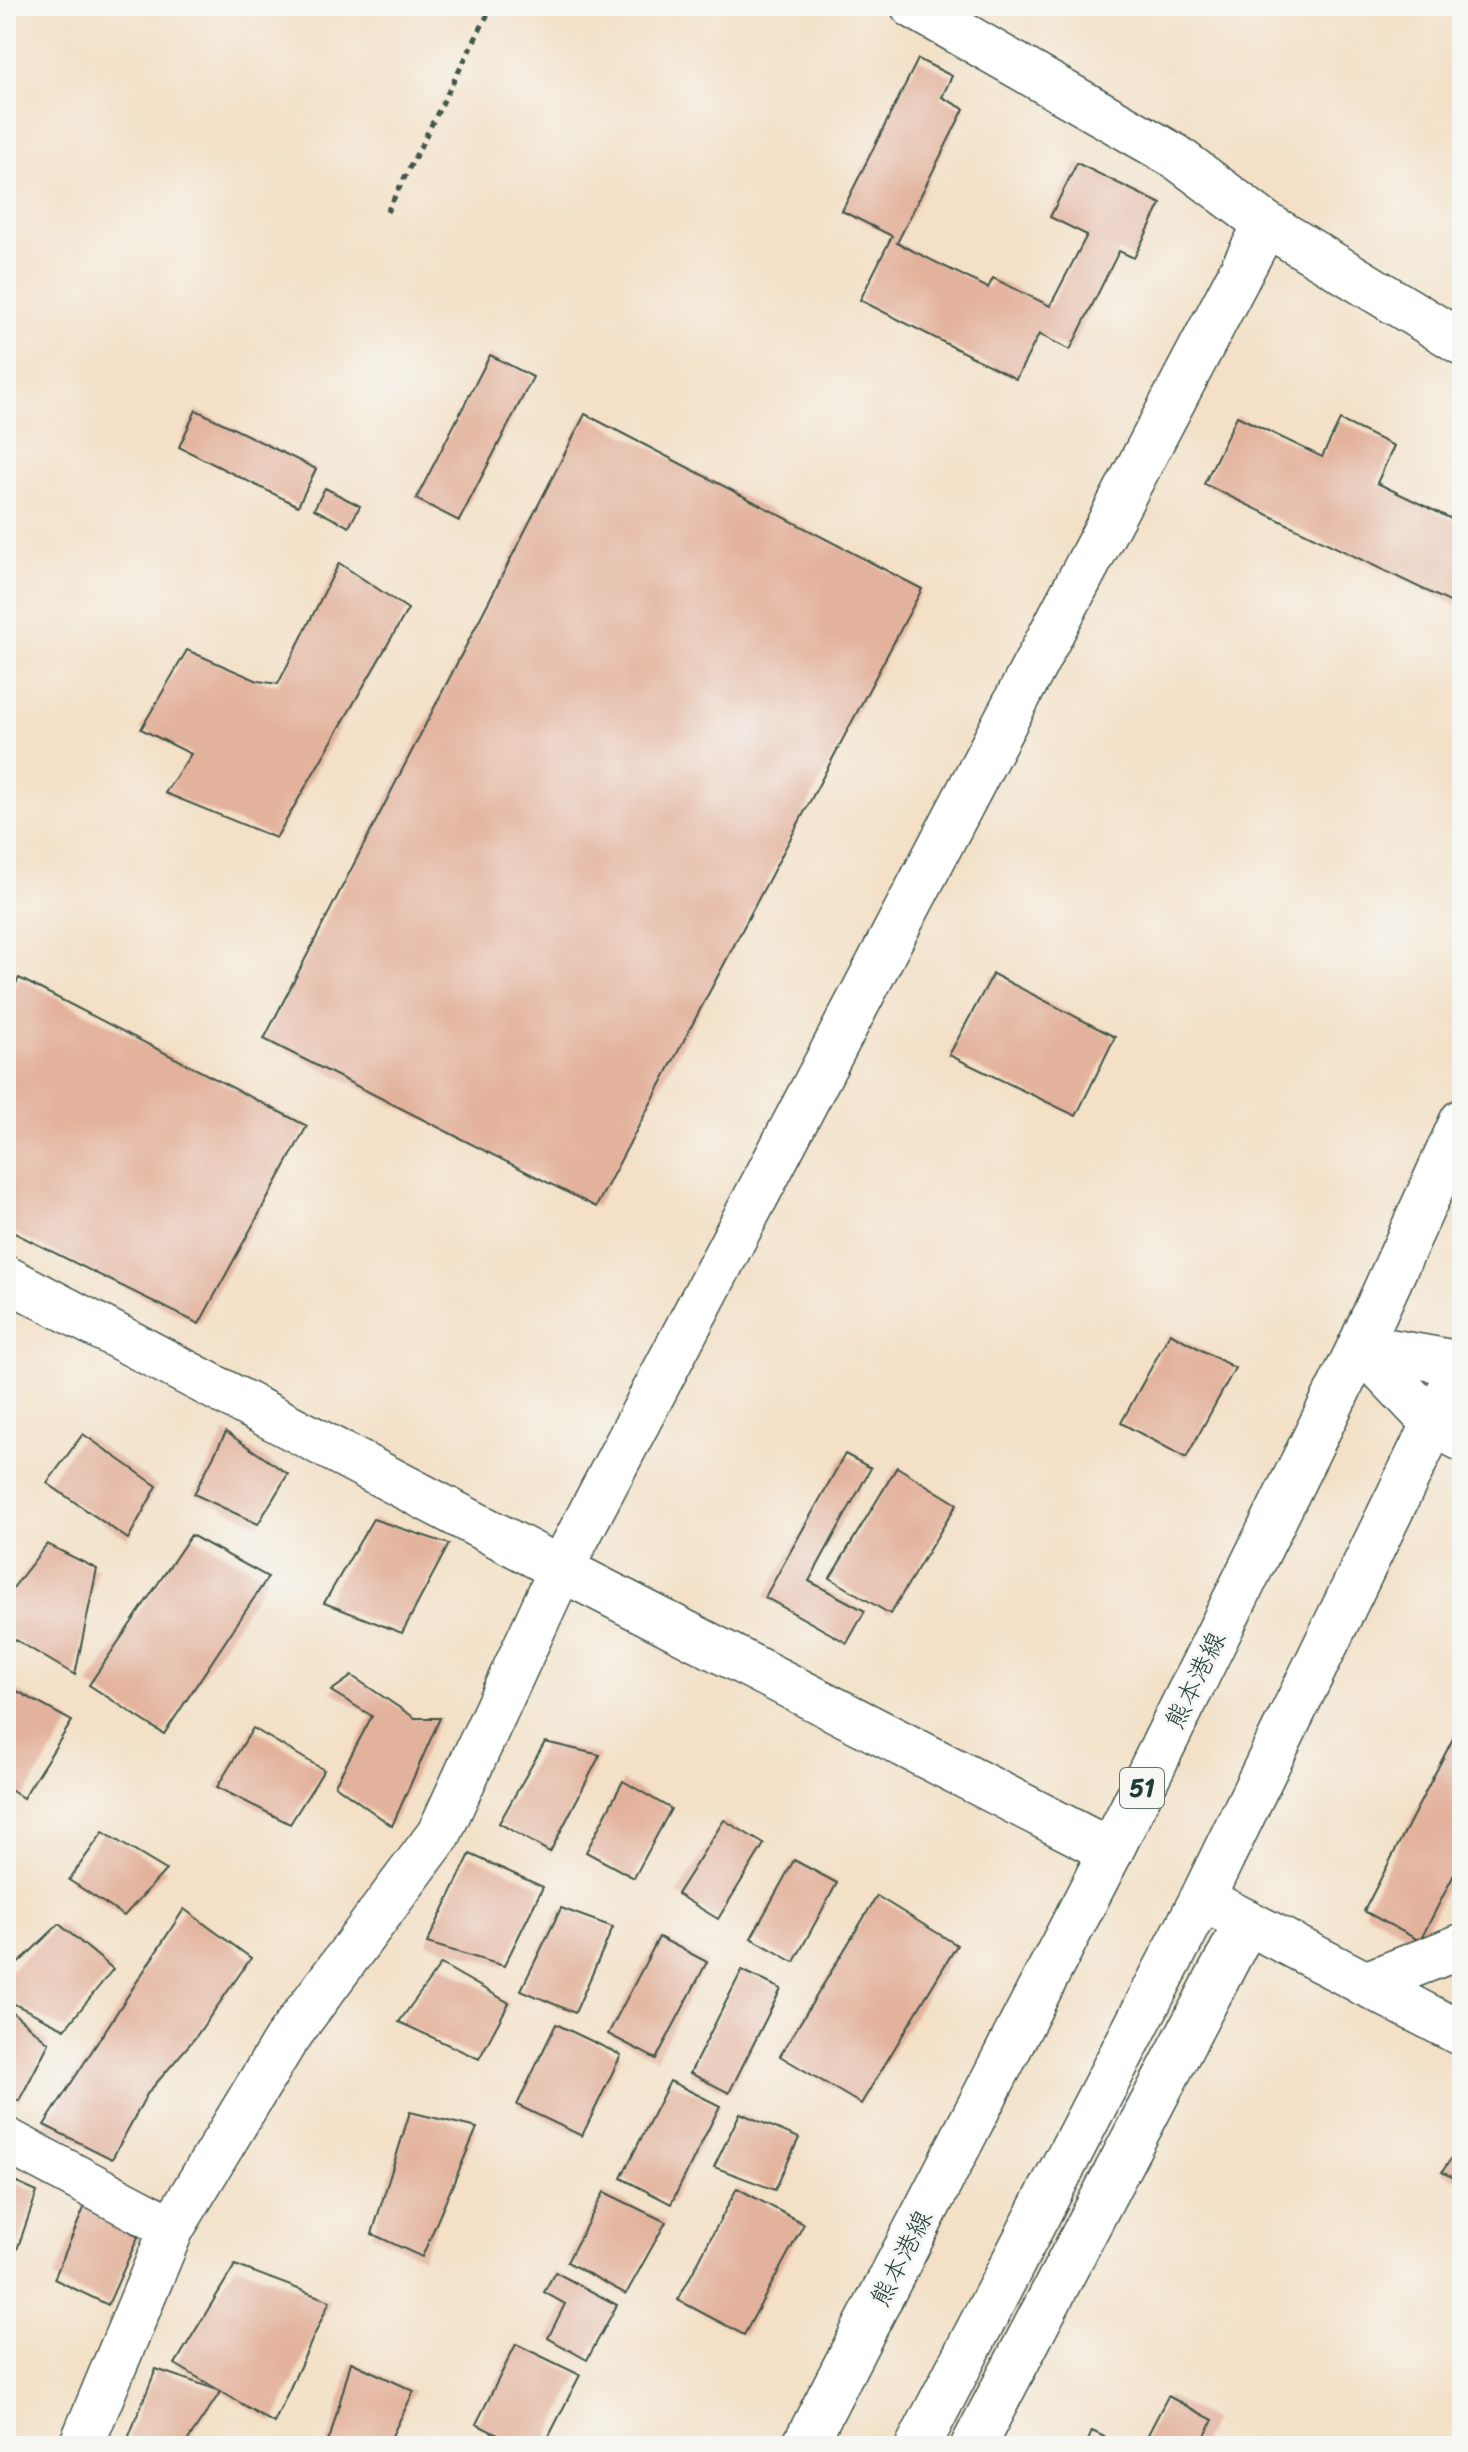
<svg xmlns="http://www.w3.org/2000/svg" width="1468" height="2452" viewBox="0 0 1468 2452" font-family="Sriracha,'Klee One',sans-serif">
	<rect width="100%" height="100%" fill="#f6f6f2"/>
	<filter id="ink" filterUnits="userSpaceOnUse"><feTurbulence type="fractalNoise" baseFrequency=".0125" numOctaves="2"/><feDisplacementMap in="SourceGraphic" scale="16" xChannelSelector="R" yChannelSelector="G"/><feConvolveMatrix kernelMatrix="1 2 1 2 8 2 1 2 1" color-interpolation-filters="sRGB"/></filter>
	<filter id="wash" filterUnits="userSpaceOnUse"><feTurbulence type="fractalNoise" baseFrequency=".006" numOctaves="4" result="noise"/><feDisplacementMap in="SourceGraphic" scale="32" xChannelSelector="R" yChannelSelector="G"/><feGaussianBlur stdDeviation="1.8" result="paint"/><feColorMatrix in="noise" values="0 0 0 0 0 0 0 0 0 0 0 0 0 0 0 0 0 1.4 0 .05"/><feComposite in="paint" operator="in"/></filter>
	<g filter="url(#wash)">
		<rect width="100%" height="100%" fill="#f3e0c6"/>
		<g id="blocks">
			<g fill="#e3b29c">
				<polygon points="918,59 952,76 942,97 964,109 897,243 988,288 993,278 1050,306 1087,235 1050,217 1077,163 1161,204 1134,258 1119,251 1070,350 1039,334 1016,379 860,300 892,236 842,211"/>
				<polygon points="490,355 533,377 459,521 416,499"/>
				<polygon points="196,410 316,469 298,506 179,447"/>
				<polygon points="585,414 922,589 596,1207 264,1039"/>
				<polygon points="1237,416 1322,457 1340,420 1394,446 1377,483 1462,524 1462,608 1204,484"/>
				<polygon points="325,488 360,506 349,527 314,509"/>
				<polygon points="339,563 408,609 276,838 165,793 191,754 141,729 187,650 258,681 278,684"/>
				<polygon points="993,974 1115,1037 1076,1116 949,1055"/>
				<polygon points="19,978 307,1126 199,1324 6,1229 6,1001"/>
				<polygon points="1170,1333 1235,1368 1186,1458 1121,1423"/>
				<polygon points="226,1432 288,1474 258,1524 194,1494"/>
				<polygon points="83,1434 157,1486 128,1539 47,1483"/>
				<polygon points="845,1454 871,1468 809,1581 865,1611 847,1643 765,1597"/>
				<polygon points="897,1467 957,1504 890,1614 830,1578"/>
				<polygon points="373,1519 449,1544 402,1633 324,1603"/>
				<polygon points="191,1535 268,1577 164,1734 89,1685"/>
				<polygon points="47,1544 97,1569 75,1675 6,1634 6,1597"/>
				<polygon points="352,1676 415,1718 440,1718 392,1826 335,1785 372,1716 331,1691"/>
				<polygon points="6,1685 72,1721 23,1798 6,1787"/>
				<polygon points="1462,1721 1462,1859 1420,1941 1364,1911"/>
				<polygon points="253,1728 324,1770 290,1824 217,1787"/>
				<polygon points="545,1742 600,1755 550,1852 499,1823"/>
				<polygon points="623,1781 671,1809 634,1878 586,1852"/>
				<polygon points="724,1820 764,1844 718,1919 677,1894"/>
				<polygon points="103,1832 166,1870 124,1916 69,1880"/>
				<polygon points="470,1854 543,1887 504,1966 427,1943"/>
				<polygon points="794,1860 837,1883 794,1962 751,1938"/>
				<polygon points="877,1896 957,1945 861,2104 780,2056"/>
				<polygon points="561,1908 613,1927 575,2013 521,1990"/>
				<polygon points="184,1909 251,1958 195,2038 147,2094 112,2159 44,2125"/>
				<polygon points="59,1924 113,1969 65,2029 6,2000 6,1975"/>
				<polygon points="659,1937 707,1962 656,2059 608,2034"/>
				<polygon points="441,1964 509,2003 479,2059 399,2022"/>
				<polygon points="742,1970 781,1989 729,2093 690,2073"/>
				<polygon points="6,2007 49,2043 19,2101 6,2093"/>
				<polygon points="556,2024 621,2055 582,2136 517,2105"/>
				<polygon points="670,2081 720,2106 671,2204 621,2178"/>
				<polygon points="410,2112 477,2128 422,2257 372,2234"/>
				<polygon points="740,2113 799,2138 775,2190 714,2167"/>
				<polygon points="1455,2153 1462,2156 1462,2182 1442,2172"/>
				<polygon points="6,2178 37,2192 10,2270 6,2267"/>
				<polygon points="737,2188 804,2224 744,2335 678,2300"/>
				<polygon points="604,2192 666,2222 626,2294 567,2262"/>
				<polygon points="87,2201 138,2237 108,2305 54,2279"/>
				<polygon points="235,2265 330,2301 274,2423 175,2364"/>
				<polygon points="555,2272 617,2305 587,2360 548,2338 565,2304 544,2292"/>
				<polygon points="516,2344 580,2375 544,2446 520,2446 476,2424"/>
				<polygon points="351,2362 414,2391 387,2446 325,2446 330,2437"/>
				<polygon points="156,2369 221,2391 184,2446 125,2446"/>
				<polygon points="1168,2396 1213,2420 1200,2446 1142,2446"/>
				<polygon points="1092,2431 1123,2446 1086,2446"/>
			</g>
		</g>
	</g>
	<g filter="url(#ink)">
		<use href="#blocks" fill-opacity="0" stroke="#3f554a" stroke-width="2"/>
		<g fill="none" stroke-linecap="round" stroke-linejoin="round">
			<g stroke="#3f554a" stroke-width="47">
				<g id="minor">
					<polyline points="1222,1909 1462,2034"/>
					<polyline points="1365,1984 1462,1946"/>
					<polyline points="6,2140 172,2228"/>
					<polyline points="81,2446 172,2228 285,2041 439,1834 561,1569 1111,1851"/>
					<polyline points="973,2446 1247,1922"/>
				</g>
			</g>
			<g stroke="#3f554a" stroke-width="47">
				<g id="tertiary">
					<polyline points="913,6 1175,156 1266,224 1462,343"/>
					<polyline points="6,1278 561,1569 1266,224"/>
				</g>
			</g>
			<g stroke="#3f554a" stroke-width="47">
				<g id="secondary">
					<polyline points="1360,1346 1435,1425 1462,1439"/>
					<polyline points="1360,1346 1462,1364"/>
				</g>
			</g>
			<g stroke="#3f554a" stroke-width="47">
				<g id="primary">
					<polyline points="804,2446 1111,1851 1360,1346 1462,1121"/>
					<polyline points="918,2446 1202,1899 1462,1365"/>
				</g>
			</g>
			<polyline stroke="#3f554a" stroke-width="5" stroke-dasharray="6 6" stroke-linecap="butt" points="387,212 492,6"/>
			<use href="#minor" stroke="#fff" stroke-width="44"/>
			<use href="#tertiary" stroke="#fff" stroke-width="44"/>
			<use href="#secondary" stroke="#fff" stroke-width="44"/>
			<use href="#primary" stroke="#fff" stroke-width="44"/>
		</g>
	</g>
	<g text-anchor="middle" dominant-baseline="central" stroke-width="6" stroke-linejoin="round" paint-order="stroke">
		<rect fill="#f6f6f2" stroke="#60746d" stroke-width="2" x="1120" y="1768" width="44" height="40" rx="6"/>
		<g font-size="24" font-weight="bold" fill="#1f3d34">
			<text x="1142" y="1788">51</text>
		</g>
		<g font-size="26" fill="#1f3d34" stroke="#f6f6f2">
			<text transform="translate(1195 1680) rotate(-64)">熊本港線</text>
			<text transform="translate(901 2258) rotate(-63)">熊本港線</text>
		</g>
	</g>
	<rect width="1468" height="2452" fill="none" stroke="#f6f6f2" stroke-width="32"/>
</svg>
